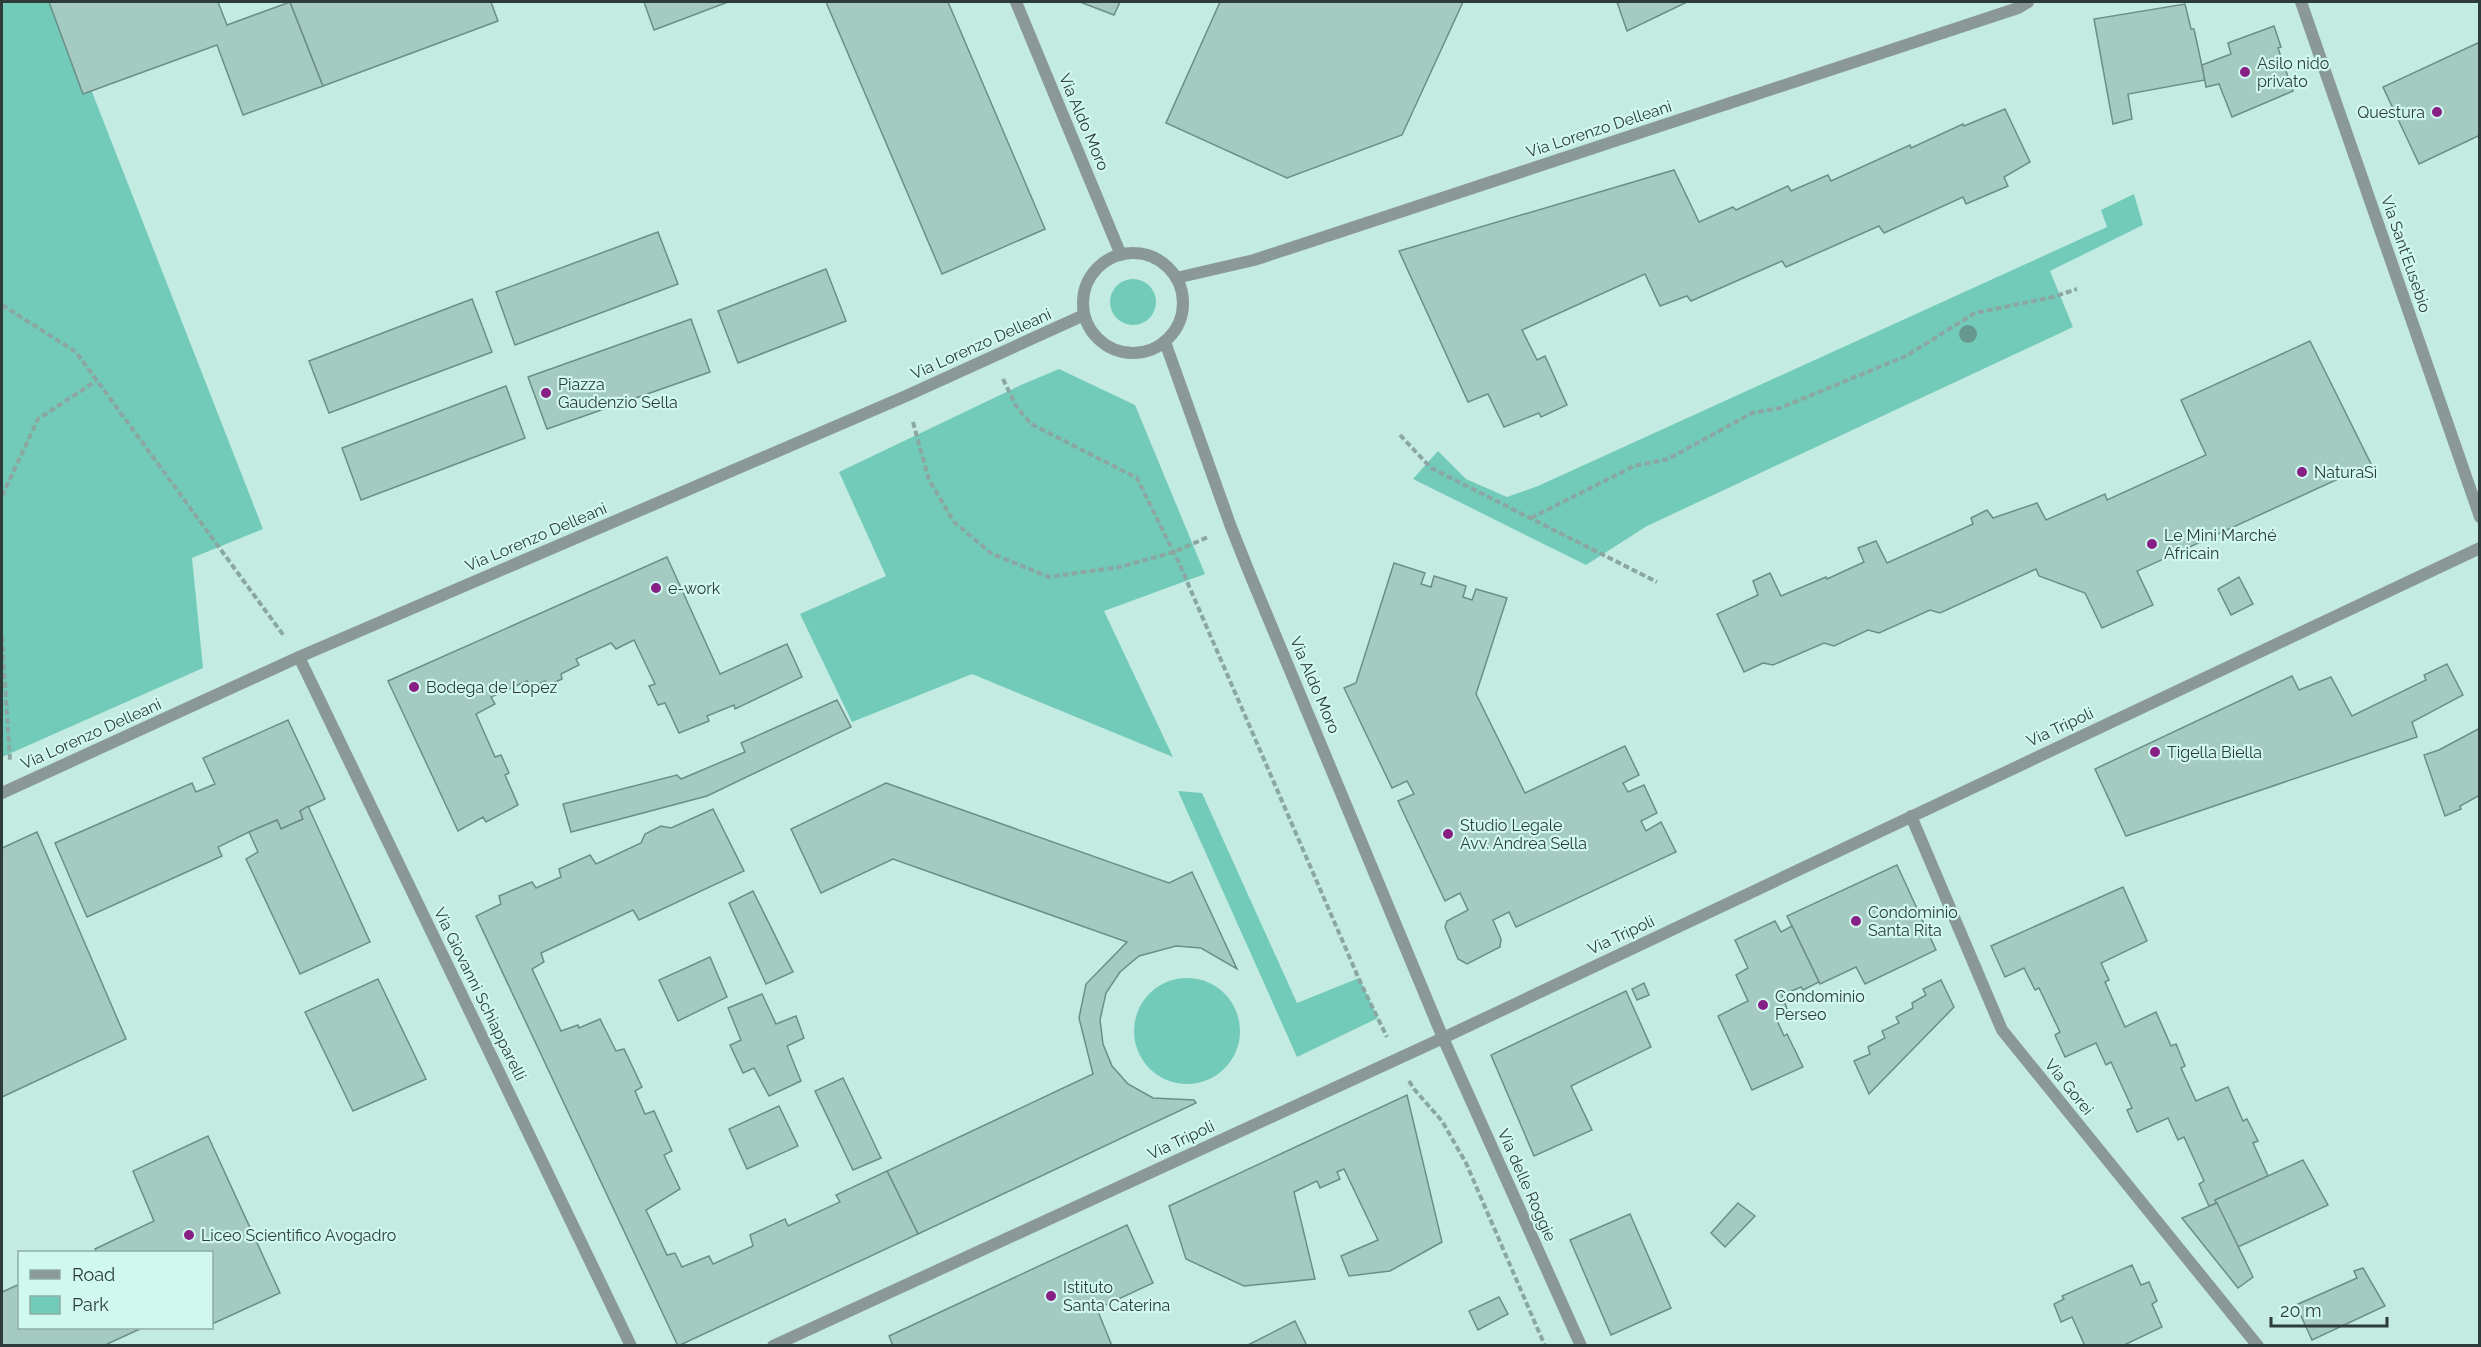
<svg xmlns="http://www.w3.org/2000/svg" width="2481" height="1347" viewBox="0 0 2481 1347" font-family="Raleway,sans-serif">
	<rect width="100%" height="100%" fill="#c4ebe2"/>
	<g fill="#72cbb9">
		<polygon points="2,2 60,2 92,92 263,529 192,558 203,668 2,757"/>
		<polygon points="2134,194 2143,225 2050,271 2073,327 1647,526 1586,565 1413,479 1438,451 1466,479 1507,497 1538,486 2107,227 2101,210"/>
		<circle cx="1133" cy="302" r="23"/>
		<polygon points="1059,369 1135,405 1205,574 1104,611 1173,757 972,674 852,722 800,614 886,576 839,472 1021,385"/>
		<polygon points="1178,791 1202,793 1297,1003 1359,978 1378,1018 1297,1057"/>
		<circle cx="1187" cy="1031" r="53"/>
	</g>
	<g fill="#a5cac2" stroke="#6b8f87" stroke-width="1.5">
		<polygon points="49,2 218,2 227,25 290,2 323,86 243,115 217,45 83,94"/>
		<polygon points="290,2 491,2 498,21 323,86"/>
		<polygon points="644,2 728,2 654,30"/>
		<polygon points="826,2 948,2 1045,229 942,274"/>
		<polygon points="1080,2 1120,2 1114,15"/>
		<polygon points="1220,2 1463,2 1402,135 1287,178 1166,123"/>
		<polygon points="1617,2 1687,2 1627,31"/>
		<polygon points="2185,4 2191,29 2194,29 2205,80 2128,94 2132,119 2113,124 2094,19"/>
		<polygon points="2274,26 2281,47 2278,48 2293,91 2232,117 2219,84 2206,87 2202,65 2231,54 2228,43"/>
		<polygon points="2480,42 2480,139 2478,136 2419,164 2383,87"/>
		<polygon points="2005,109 2030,162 2004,177 2008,186 1966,204 1963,197 1884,233 1879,226 1786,267 1782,261 1691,301 1687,296 1660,306 1645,274 1522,330 1537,360 1545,356 1567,405 1541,417 1539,413 1504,427 1488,394 1468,402 1399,251 1674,170 1699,222 1733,207 1736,210 1788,186 1791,191 1828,175 1831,181 1910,145 1911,148 1963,124 1964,126"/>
		<polygon points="658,232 678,284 515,345 496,292"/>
		<polygon points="826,269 846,321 738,363 718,311"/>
		<polygon points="472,299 492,352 329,413 309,361"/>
		<polygon points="691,319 710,372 547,429 528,377"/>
		<polygon points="2310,341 2371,464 2137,571 2153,605 2102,628 2085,593 2039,576 2036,569 1940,613 1930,610 1879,633 1868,630 1834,646 1824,643 1773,665 1763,663 1744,672 1717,614 1758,595 1753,581 1770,573 1781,596 1826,577 1827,579 1864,562 1858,548 1876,541 1887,563 1973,524 1971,518 1987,510 1993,518 2037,503 2046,520 2105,494 2107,500 2206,455 2181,400"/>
		<polygon points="506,386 525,438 361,500 342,448"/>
		<polygon points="667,557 720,674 787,644 802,677 735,709 734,705 707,716 709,721 679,733 665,703 658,705 649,686 655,684 634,640 616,649 611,643 576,659 579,665 561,674 562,679 549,685 545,681 531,688 527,681 491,697 495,704 476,714 495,757 501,755 509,773 505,775 518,805 486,822 483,817 458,831 388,681"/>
		<polygon points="1394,563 1425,573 1421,584 1431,587 1434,576 1466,586 1463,597 1472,600 1476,589 1507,598 1476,694 1525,793 1625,746 1639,775 1623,783 1628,792 1644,785 1657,813 1641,821 1646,831 1661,822 1676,852 1516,927 1509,912 1493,920 1501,939 1500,947 1467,964 1458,959 1445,927 1447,921 1468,910 1460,893 1445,901 1398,801 1414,794 1407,781 1392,788 1344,688 1356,683"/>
		<polygon points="2239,577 2253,604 2231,615 2218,589"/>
		<polygon points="2447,664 2463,695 2412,722 2417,737 2126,836 2095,769 2292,676 2299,690 2331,677 2352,716 2426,680 2424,675"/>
		<polygon points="837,700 851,727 707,796 571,832 563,804 677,775 681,779 745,752 741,743"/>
		<polygon points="288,720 325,799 300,811 303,819 281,829 277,820 249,832 218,847 222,856 87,917 55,843 192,783 196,792 215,784 203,758"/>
		<polygon points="2480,728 2480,795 2460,806 2461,809 2445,816 2424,755 2439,750"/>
		<polygon points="886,783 1169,883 1192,872 1237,969 1201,948 1176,946 1139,956 1120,972 1106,993 1100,1020 1103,1044 1112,1066 1128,1084 1153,1098 1194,1100 1196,1103 918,1234 887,1171 1093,1074 1079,1018 1086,984 1127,942 893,859 821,893 791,829"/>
		<polygon points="308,806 370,942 300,974 246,859 258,852 249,832 277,820 281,829 303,819 300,811"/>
		<polygon points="713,809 744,871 639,920 633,910 541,953 544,962 532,969 561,1031 578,1025 579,1028 600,1019 616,1051 624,1049 642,1087 635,1091 645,1114 654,1111 672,1151 664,1155 680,1189 646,1210 667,1255 675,1253 682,1267 709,1256 713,1264 753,1246 750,1235 785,1219 788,1226 840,1202 836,1195 887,1171 918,1234 678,1346 476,916 501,904 499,896 532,882 536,888 561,877 559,869 590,855 596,864 641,843 645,834 661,826 671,828"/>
		<polygon points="37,832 126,1039 2,1097 2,848"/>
		<polygon points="1897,865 1936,950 1865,984 1856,967 1820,984 1787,916"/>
		<polygon points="2123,887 2147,941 2101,963 2109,980 2105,982 2125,1027 2156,1012 2171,1046 2176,1044 2185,1066 2181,1068 2196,1101 2228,1087 2243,1121 2247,1119 2258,1141 2253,1143 2268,1176 2215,1200 2217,1203 2209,1206 2199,1184 2204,1181 2184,1137 2178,1140 2168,1118 2137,1132 2127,1110 2132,1108 2111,1062 2106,1065 2096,1043 2065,1057 2055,1035 2060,1032 2039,988 2035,990 2024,968 2005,977 1991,946"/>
		<polygon points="753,891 793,972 766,984 729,903"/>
		<polygon points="1775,921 1781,932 1792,926 1819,982 1803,990 1801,987 1782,995 1787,1009 1775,1016 1784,1036 1787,1034 1803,1067 1752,1090 1718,1016 1748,1001 1736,975 1748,968 1735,940"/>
		<polygon points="710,957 727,997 678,1021 659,980"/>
		<polygon points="378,979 426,1079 353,1111 305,1012"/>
		<polygon points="1941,980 1954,1007 1869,1094 1854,1061 1870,1054 1868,1047 1885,1038 1882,1031 1899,1023 1896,1017 1913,1008 1912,1003 1926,995 1923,989"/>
		<polygon points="1644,983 1649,995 1637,1000 1632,989"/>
		<polygon points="1626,991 1651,1047 1571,1086 1592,1130 1534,1156 1491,1055"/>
		<polygon points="762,994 776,1024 796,1016 804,1038 787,1046 801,1081 769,1096 754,1068 743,1073 730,1045 741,1040 728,1008"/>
		<polygon points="843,1078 881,1158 853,1170 815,1091"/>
		<polygon points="1407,1095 1442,1242 1390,1271 1349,1276 1341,1256 1378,1240 1344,1169 1337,1172 1340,1179 1320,1188 1317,1181 1294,1192 1315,1279 1244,1286 1186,1259 1169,1206"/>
		<polygon points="779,1106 798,1146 747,1169 729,1129"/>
		<polygon points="208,1136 280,1293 212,1324 212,1252 96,1252 95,1249 154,1221 133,1171"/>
		<polygon points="2303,1160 2328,1205 2238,1247 2215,1200"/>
		<polygon points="1738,1203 1755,1216 1725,1247 1711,1233"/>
		<polygon points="2217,1203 2253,1277 2238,1288 2182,1218"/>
		<polygon points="1630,1214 1671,1308 1611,1335 1570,1240"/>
		<polygon points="1127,1225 1153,1283 1097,1309 1112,1346 893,1346 889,1336"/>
		<polygon points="2132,1265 2141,1285 2149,1282 2157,1301 2152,1304 2162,1327 2122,1346 2085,1346 2072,1317 2061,1322 2054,1304 2064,1299 2062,1296"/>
		<polygon points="2363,1268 2385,1306 2312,1340 2296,1305 2357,1278 2354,1271"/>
		<polygon points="20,1284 20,1328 142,1328 103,1346 2,1346 2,1292"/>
		<polygon points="1499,1297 1508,1314 1478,1330 1469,1311"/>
		<polygon points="1295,1321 1307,1346 1246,1346"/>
	</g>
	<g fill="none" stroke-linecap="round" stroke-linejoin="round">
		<g stroke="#8aa7a1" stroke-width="4" stroke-dasharray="6 3" stroke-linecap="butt">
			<polyline points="2,305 76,352 284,636"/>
			<polyline points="1003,379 1016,406 1031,424 1137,478 1179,563 1362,986 1387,1037"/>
			<polyline points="913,422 929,480 954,522 992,554 1049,577 1120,567 1174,552 1208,537"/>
			<polyline points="1400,435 1431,468 1657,582"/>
			<polyline points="2,496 38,419 96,381"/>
			<polyline points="1531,518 1634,466 1668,459 1752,413 1780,408 1906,356 1975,313 2053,297 2077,289"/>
			<polyline points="2,637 10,760"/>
			<polyline points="1409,1081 1414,1089 1442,1121 1466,1163 1545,1346"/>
		</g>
		<g stroke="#8a9995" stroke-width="12">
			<polyline points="1016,2 1121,255"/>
			<polyline points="2301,2 2480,517"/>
			<circle cx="1133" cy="303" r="50"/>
			<polyline points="1176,278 1254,260 1315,240 2018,8 2028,2"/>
			<polyline points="1165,342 1231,527 1249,572 1443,1038 1581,1346"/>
			<polyline points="299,657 631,1346"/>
			<polyline points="2,793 299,657 906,396 1084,315"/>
			<polyline points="1911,816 2002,1030 2258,1346"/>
			<polyline points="773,1346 1443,1038 2480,548"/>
		</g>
	</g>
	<circle fill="#68978d" cx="1968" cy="334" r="9"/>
	<g fill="#881f85" stroke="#d1f8ef" stroke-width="2">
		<circle cx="2245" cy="72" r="6"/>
		<circle cx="2437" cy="112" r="6"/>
		<circle cx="546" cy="393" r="6"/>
		<circle cx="2302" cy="472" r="6"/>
		<circle cx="2152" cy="544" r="6"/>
		<circle cx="656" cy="588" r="6"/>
		<circle cx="414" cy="687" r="6"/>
		<circle cx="2155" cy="752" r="6"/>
		<circle cx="1448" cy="834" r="6"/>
		<circle cx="1856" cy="921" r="6"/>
		<circle cx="1763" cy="1005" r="6"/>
		<circle cx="189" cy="1235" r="6"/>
		<circle cx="1051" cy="1296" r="6"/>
	</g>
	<g text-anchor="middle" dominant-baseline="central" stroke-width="4.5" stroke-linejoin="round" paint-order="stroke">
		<g font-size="16" fill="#2d3c39" stroke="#d1f8ef" text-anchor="start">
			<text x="2257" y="63">Asilo nido<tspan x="2257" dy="18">privato</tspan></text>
			<text x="2425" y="112" text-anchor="end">Questura</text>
			<text x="558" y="384">Piazza<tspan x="558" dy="18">Gaudenzio Sella</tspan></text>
			<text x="2314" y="472">NaturaSì</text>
			<text x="2164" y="535">Le Mini Marché<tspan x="2164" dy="18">Africain</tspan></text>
			<text x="668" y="588">e-work</text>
			<text x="426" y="687">Bodega de Lopez</text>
			<text x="2167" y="752">Tigella Biella</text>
			<text x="1460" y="825">Studio Legale<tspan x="1460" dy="18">Avv. Andrea Sella</tspan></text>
			<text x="1868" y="912">Condominio<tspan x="1868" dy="18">Santa Rita</tspan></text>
			<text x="1775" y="996">Condominio<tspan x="1775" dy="18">Perseo</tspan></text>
			<text x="201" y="1235">Liceo Scientifico Avogadro</text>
			<text x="1063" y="1287">Istituto<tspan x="1063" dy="18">Santa Caterina</tspan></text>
		</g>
		<g font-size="16" fill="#2d3c39" stroke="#d1f8ef">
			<text transform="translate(1084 122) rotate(67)">Via Aldo Moro</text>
			<text transform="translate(1599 129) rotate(-18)">Via Lorenzo Delleani</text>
			<text transform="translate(2406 254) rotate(71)">Via Sant'Eusebio</text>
			<text transform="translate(981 344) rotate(-24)">Via Lorenzo Delleani</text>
			<text transform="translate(536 537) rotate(-23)">Via Lorenzo Delleani</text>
			<text transform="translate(1315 685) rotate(67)">Via Aldo Moro</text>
			<text transform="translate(2060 727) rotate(-25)">Via Tripoli</text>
			<text transform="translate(91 734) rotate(-24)">Via Lorenzo Delleani</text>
			<text transform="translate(1621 935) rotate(-25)">Via Tripoli</text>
			<text transform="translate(480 994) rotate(64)">Via Giovanni Schiapparelli</text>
			<text transform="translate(2069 1087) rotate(51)">Via Gorei</text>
			<text transform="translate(1181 1140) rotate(-25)">Via Tripoli</text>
			<text transform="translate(1527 1185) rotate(66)">Via delle Roggie</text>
		</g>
	</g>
	<rect width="2481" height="1347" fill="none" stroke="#2d3c39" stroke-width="6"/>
	<rect x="18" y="1251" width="195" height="78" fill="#d1f8ef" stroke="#8fada6" stroke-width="1.5"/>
	<rect x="30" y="1270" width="30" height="9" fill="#8a9995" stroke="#8fada6" stroke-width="1.5"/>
	<text x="72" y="1281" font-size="18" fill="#2d3c39">Road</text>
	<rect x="30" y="1296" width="30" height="18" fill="#72cbb9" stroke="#8fada6" stroke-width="1.5"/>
	<text x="72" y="1311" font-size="18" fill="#2d3c39">Park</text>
	<path d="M2271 1317v9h116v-9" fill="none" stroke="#2d3c39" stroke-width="3"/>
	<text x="2280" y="1317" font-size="18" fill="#2d3c39" stroke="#d1f8ef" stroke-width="4.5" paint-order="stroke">20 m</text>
</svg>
